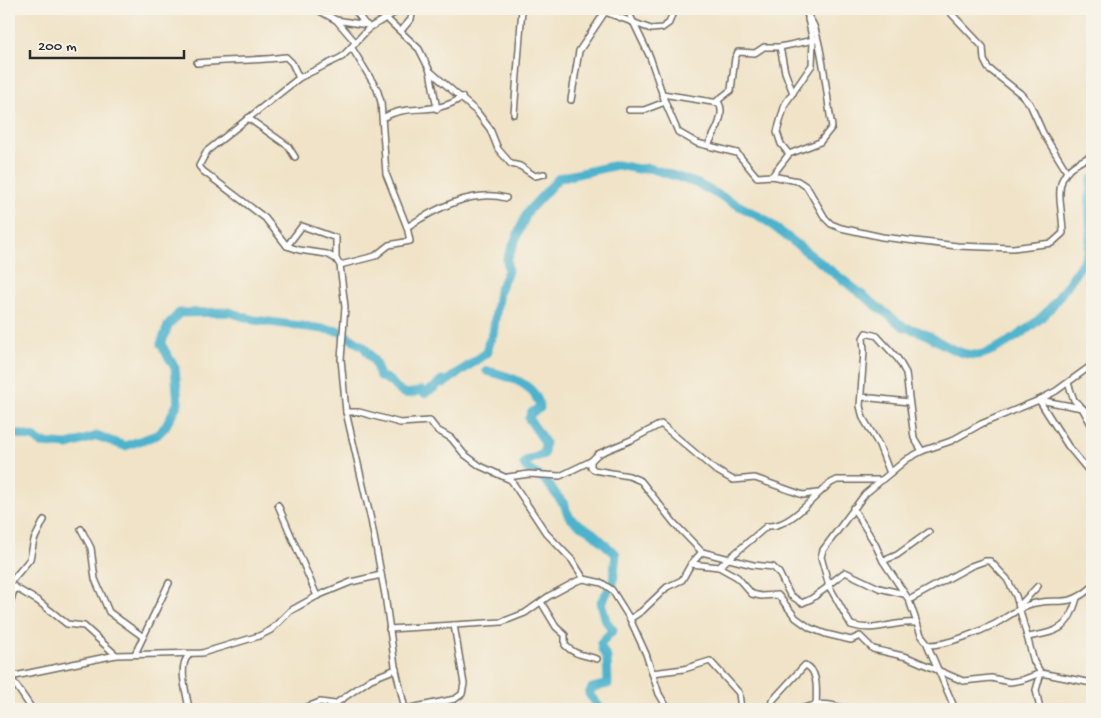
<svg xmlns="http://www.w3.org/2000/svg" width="1101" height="718" viewBox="0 0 1101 718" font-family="'Gochi Hand',sans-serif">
	<rect width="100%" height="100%" fill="#f7f3e8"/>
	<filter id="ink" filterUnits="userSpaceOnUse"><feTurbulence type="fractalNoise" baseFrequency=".02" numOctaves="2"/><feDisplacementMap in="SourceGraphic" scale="10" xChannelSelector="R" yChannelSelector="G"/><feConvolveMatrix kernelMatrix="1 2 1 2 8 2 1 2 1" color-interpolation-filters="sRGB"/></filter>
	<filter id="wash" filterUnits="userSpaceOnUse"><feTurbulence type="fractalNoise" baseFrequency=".0096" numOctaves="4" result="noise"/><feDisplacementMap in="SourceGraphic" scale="20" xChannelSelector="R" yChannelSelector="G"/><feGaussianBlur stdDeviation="1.12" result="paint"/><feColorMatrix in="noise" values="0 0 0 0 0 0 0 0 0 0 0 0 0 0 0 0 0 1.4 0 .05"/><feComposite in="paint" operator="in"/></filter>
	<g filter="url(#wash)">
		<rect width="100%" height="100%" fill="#f0e3c7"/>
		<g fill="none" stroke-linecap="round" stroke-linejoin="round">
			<g stroke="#4eb3cd" stroke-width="9">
				<path d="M 487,371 C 508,376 536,383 540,408 L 531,413 L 529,419 L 545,442 L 544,454 L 526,461 L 524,465 C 529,472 537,474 544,479 C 551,486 557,497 565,505 C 567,523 583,524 595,535 C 602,541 608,548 616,554 L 613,583"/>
				<path d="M 9,432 L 35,438 L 41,443 L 68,445 L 97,436 L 125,446 L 157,435 L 165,427 L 178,403 L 175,368 L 161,344 L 168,326 L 179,313 L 229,312 L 254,320 L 339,331 L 364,347 L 375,362 L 380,377 C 398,379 395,402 421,390 L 424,393 L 434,388 L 442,380 L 444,383 L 488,352 L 488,344 L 493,334 L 499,291 L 508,271 L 507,259 L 528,211 L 559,178 L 617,165 L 638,169 L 649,168 L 678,177 L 698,184 L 764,219 L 904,327 C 911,329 919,331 925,334 C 940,342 956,354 974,355 C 992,356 1032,327 1045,314 C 1053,306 1086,260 1088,251 C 1094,227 1086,203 1092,179"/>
				<polyline points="601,709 589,694 592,688 608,684 607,658 602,649 601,643 613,630 606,621 601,602 608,591"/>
			</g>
		</g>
	</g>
	<g filter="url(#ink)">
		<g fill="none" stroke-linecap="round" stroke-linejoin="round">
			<g stroke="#706b62" stroke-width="8">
				<g id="street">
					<polyline points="316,9 336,20 367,25"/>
					<polyline points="354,9 365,24"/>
					<polyline points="401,9 369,28 342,57 299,78 207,151 199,166 203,171 265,218 287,246 299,250 327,254 336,259 340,265 345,307 341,359 346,412 371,520 385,595 395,666 405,709"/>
					<polyline points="597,9 651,29 662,28 669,23 674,9"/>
					<path d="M 627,9 L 650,57 L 665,102 L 678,132 L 697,143 L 737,153 L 757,177 L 772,176 L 798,181 L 807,187 L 825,218 L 831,224 L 841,228 L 882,237 L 957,246 L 1013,248 L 1052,243 L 1063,233 C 1062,196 1047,174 1092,156"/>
					<polyline points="947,9 983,47 984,60 988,68 1021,94 1030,104 1043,133 1067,172"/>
					<polyline points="385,17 419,49 430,71 477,112 490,129 498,149 511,164 520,166 535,176 544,174"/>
					<polyline points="337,21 356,43"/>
					<polyline points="401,31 411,19 413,9"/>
					<polyline points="780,47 785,72 793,93"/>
					<path d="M 197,63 C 227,60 256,61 286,57 L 292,63 L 299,78"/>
					<polyline points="430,71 437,109"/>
					<path d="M 662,94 L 719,103 C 726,115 714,134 708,145"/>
					<polyline points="571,100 579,51 605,12"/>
					<polyline points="717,101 731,90 735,58 738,52 755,53 764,47 780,47 814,40"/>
					<polyline points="629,110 644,110 665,102"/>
					<polyline points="514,114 522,9"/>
					<polyline points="248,118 288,146 295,157"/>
					<path d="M 383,118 C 409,102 435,117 462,97"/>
					<polyline points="789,154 781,144 777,132 785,104 812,65 813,41 808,19"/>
					<path d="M 772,176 L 789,154 L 820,142 L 832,127 C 826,94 825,61 815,29 C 813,21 807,16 804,9"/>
					<path d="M 407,227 C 435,209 472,189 506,198"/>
					<polyline points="287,246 302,226 336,238 336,259"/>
					<polyline points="340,265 375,256 389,245 410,241 407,227 386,174 381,102 377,89 352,48"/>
					<polyline points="1068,383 1074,400 1092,417"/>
					<polyline points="862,397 909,402"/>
					<polyline points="1039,400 1068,446 1092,475"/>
					<polyline points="1039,400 1082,408 1092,426"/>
					<polyline points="346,412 359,412 400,423 430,421 437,430 451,438 464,454 480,466 511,480 546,533 572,560 584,579"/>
					<polyline points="591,461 591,467 594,470 629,476 641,481 674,523 702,552 753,565 773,567 779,573 790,595 802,603 811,599 829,586"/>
					<polyline points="890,473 879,445 863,418 860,406 864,351 863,338 866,333 877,336 898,359 906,373 914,438 922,451"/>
					<polyline points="508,477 529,474 560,476 591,461 598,454 631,440 661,424 714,469 733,480 755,478 803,495 817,493"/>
					<polyline points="278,505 317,596"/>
					<path d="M 853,508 L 874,542 L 883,561 L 909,600 L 921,635 L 929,645 C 947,645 979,632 995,624 C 1006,618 1017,609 1028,605 C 1056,595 1065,611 1092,587"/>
					<polyline points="81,529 91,548 95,579 109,612 142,636"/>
					<polyline points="883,561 897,555 929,532"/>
					<polyline points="691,564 719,567 737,577 752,594 761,596 778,595 796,618 810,628 826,634 851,640 860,636 873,649 907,657 963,681 991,678 1010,682 1022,680 1041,673 1092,683"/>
					<path d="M 719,567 L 767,526 C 791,528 813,496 831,483 L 837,480 L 881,480"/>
					<polyline points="9,584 38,601 67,624 84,626 116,655"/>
					<polyline points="9,584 30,559 34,540 44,520"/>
					<polyline points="828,585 845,572 879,588 904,594"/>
					<polyline points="909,600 971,566 985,561 990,561 1007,579 1016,596 1034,662 1041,673 1036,690 1040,709"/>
					<path d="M 541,602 L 556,627 L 565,635 L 565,645 C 574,655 585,655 597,659"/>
					<polyline points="9,606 15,587"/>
					<polyline points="1019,606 1038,586"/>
					<polyline points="630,619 642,611 667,587 682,580 691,564 702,552"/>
					<path d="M 915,623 C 891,621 876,633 851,625 L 829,586 L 821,557 L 823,550 L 865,494 L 907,459 L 922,451 L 951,441 L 981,424 L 1039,400 L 1056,391 L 1092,365"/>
					<polyline points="389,629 502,622 525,613 549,596 577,581 584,579 602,583 612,590 630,619 646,654 659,694 668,709"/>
					<path d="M 1028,637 C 1059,631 1068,630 1077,598"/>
					<polyline points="927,644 955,709"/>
					<polyline points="135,654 169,583"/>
					<polyline points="652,673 684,669 710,661 739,693 741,709"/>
					<polyline points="9,675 32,709"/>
					<polyline points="10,677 116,655 202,653 259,636 271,630 290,611 317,596 351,582 381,575"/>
					<path d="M 189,709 C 187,694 177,666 189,655"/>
					<polyline points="302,709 320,702 335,704 371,679 396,669"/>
					<polyline points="406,709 455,699 462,694 464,684 454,625"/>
					<polyline points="758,709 770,707"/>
					<path d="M 770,709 L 772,701 L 805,665 C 820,670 816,696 816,709"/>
					<path d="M 800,709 C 817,704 828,702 844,709"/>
				</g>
			</g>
			<use href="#street" stroke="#fff" stroke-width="5"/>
		</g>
	</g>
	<rect width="1101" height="718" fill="none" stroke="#f7f3e8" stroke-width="30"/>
	<path d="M30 50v8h154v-8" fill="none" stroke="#2b2b2b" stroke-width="2.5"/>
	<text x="38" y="50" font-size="15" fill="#2b2b2b" stroke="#f7f3e8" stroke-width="4" paint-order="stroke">200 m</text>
</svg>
